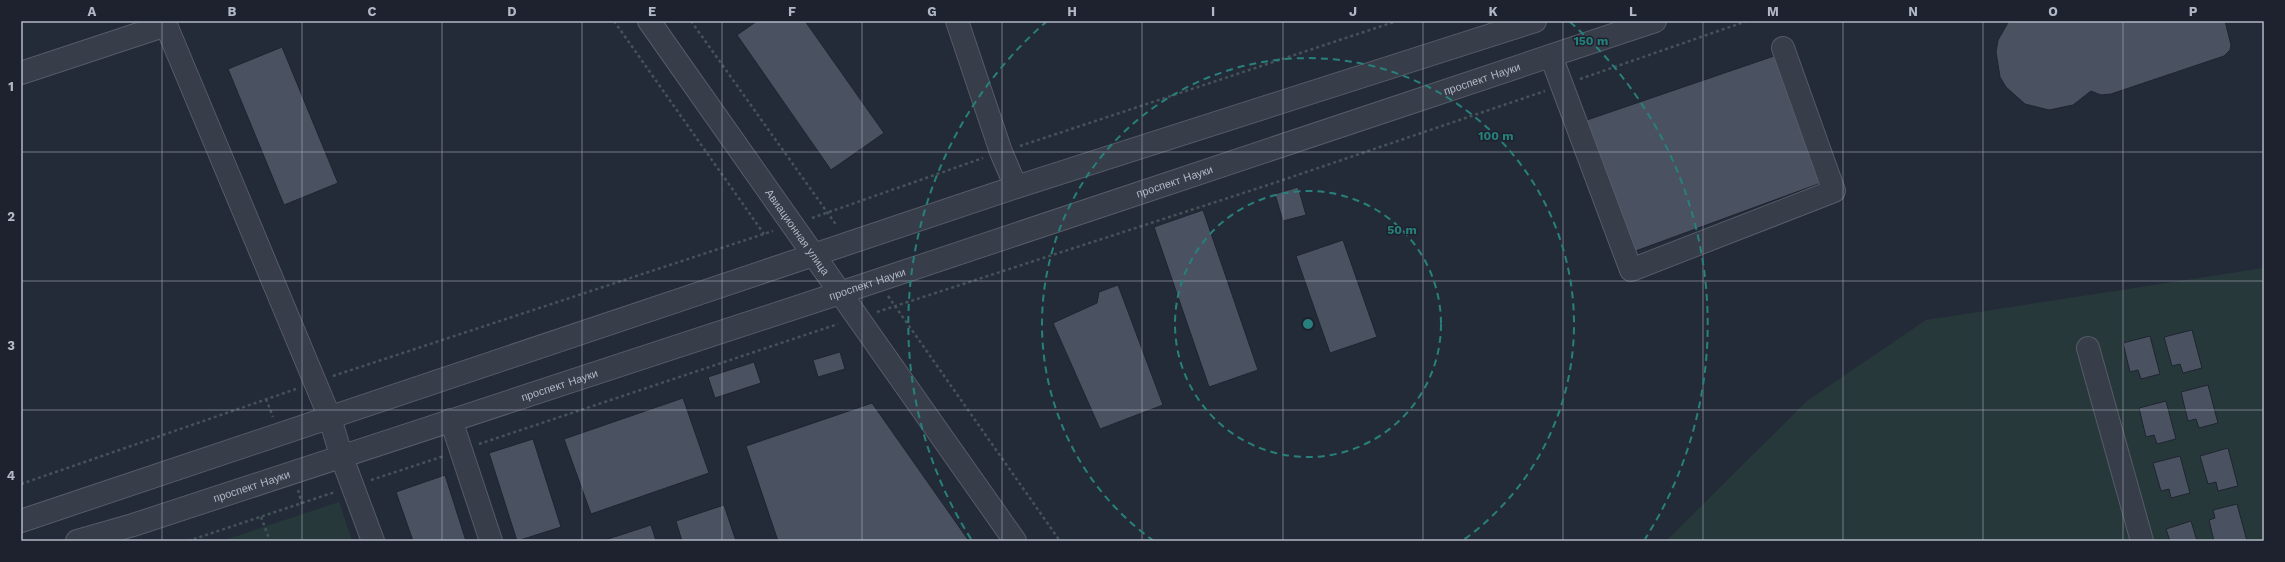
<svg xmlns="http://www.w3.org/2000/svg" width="2285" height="562" viewBox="0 0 2285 562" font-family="'Work Sans',sans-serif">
	<rect width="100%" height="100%" fill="#242b38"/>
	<g fill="#27383a">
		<polygon points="2264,268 2264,541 1666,541 1807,401 1926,320"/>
		<polygon points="339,502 352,541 222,541"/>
	</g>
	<g fill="#4a5262" stroke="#1e2430">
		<polygon points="757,21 805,21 884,133 831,170 737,35"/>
		<polygon points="2009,21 2225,21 2231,45 2230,50 2224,56 2111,94 2101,95 2091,91 2073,105 2049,110 2025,104 2006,87 2000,77 1996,52 1998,40"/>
		<polygon points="282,47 338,183 284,205 228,69"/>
		<polygon points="1777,55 1821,183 1633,252 1584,121"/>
		<polygon points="1298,187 1306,215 1283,221 1275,194"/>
		<polygon points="1203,210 1258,370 1209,387 1154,227"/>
		<polygon points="1343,240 1377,337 1330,353 1296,256"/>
		<polygon points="1118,285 1163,405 1100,429 1053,323 1097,303 1099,292"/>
		<polygon points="2192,330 2202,368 2183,373 2180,364 2172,366 2164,337"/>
		<polygon points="2150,336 2160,374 2141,379 2138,370 2130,372 2123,343"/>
		<polygon points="840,352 845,369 818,377 813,360"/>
		<polygon points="754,362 761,383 715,398 708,377"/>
		<polygon points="2208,385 2218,423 2199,428 2196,419 2188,421 2181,392"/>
		<polygon points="683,398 709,473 591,514 564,439"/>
		<polygon points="2166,401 2176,439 2157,444 2154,435 2146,437 2139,408"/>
		<polygon points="872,403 969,541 778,541 746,446"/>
		<polygon points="533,439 561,527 517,541 489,453"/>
		<polygon points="2228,448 2238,486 2218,491 2216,482 2208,484 2200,456"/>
		<polygon points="2180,456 2190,493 2171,498 2169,489 2161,491 2153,463"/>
		<polygon points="445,475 466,541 413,541 396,492"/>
		<polygon points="2237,504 2247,541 2214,541 2209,520 2215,518 2213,510"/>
		<polygon points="724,505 736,541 682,541 676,521"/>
		<polygon points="2191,521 2197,541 2170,541 2166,529"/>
		<polygon points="651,525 656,541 602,541"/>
	</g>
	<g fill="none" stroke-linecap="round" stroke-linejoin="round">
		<g stroke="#555b67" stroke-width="24">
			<g id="minor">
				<path id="s1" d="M 649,21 L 1015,541"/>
				<polyline points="957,21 1001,152 1016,187"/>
				<polyline points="1551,56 1631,270 1834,191 1783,48"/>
				<polyline points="21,73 166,25 330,418 341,455 373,541"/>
				<polyline points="2088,348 2142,541"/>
				<polyline points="451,420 491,541"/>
				<polyline points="21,521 1016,187 1535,21"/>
				<path id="s2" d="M 77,541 L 133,525 L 840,293 L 1655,21"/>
			</g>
		</g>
		<g stroke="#435357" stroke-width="2.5" stroke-dasharray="3 3" stroke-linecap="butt">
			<polyline points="614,21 764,234"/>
			<polyline points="691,21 837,226"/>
			<polyline points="1580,79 1747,21"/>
			<polyline points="1020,146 1397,21"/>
			<polyline points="812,218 983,158"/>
			<polyline points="888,296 1060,541"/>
			<polyline points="877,312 1271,184 1545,91"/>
			<polyline points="333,376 773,231"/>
			<polyline points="266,399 273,417"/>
			<polyline points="479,444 838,324"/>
			<polyline points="371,480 444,456"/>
			<polyline points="21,484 296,389"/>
			<polyline points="298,490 302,504"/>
			<polyline points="261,517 270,541"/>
			<polyline points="188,541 335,492"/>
		</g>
		<use href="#minor" stroke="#373d49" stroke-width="22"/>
	</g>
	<path fill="none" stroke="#b2b8c5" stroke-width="1" stroke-opacity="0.55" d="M 162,21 L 162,541M 302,21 L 302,541M 442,21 L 442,541M 582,21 L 582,541M 722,21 L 722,541M 862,21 L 862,541M 1002,21 L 1002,541M 1142,21 L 1142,541M 1283,21 L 1283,541M 1423,21 L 1423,541M 1563,21 L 1563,541M 1703,21 L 1703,541M 1843,21 L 1843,541M 1983,21 L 1983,541M 2123,21 L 2123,541M 21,152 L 2264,152M 21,281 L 2264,281M 21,410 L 2264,410"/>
	<g fill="none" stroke="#27807b" stroke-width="2" stroke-dasharray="7 5">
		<circle cx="1308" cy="324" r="133"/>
		<path d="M1154 541A266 266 0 1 1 1462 541"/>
		<path d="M971 539A400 400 0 0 1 1046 22M1570 22A400 400 0 0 1 1645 539"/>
	</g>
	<g text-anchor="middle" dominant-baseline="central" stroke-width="3" stroke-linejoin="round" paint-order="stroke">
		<g font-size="11" fill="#b2b8c5" stroke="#1d222e">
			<text stroke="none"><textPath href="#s2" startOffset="1479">проспект Науки</textPath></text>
			<text stroke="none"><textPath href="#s2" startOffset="1155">проспект Науки</textPath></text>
			<text stroke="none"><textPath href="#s1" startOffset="258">Авиационная улица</textPath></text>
			<text stroke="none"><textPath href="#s2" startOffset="831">проспект Науки</textPath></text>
			<text stroke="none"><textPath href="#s2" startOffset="507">проспект Науки</textPath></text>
			<text stroke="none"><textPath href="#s2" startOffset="183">проспект Науки</textPath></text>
		</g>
	</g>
	<circle cx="1308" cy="324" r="6" fill="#27807b" stroke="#1d222e" stroke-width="2"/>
	<g font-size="12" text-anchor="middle" font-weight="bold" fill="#27807b" stroke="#1d222e" stroke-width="3" stroke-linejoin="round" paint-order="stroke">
		<text x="1591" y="45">150 m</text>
		<text x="1496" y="140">100 m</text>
		<text x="1402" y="234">50 m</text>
	</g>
	<rect width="2285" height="562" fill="none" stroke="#1d222e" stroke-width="44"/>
	<rect x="22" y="22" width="2241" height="518" fill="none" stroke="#b2b8c5" stroke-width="1.5"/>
	<g font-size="13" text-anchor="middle" font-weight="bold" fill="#b2b8c5">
		<text x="92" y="16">A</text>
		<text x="232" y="16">B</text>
		<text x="372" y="16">C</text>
		<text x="512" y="16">D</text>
		<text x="652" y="16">E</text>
		<text x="792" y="16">F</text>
		<text x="932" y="16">G</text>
		<text x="1072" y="16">H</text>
		<text x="1213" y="16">I</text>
		<text x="1353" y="16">J</text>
		<text x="1493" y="16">K</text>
		<text x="1633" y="16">L</text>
		<text x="1773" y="16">M</text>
		<text x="1913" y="16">N</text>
		<text x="2053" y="16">O</text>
		<text x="2193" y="16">P</text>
		<text x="11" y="91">1</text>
		<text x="11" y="221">2</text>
		<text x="11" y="350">3</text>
		<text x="11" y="480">4</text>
	</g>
</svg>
